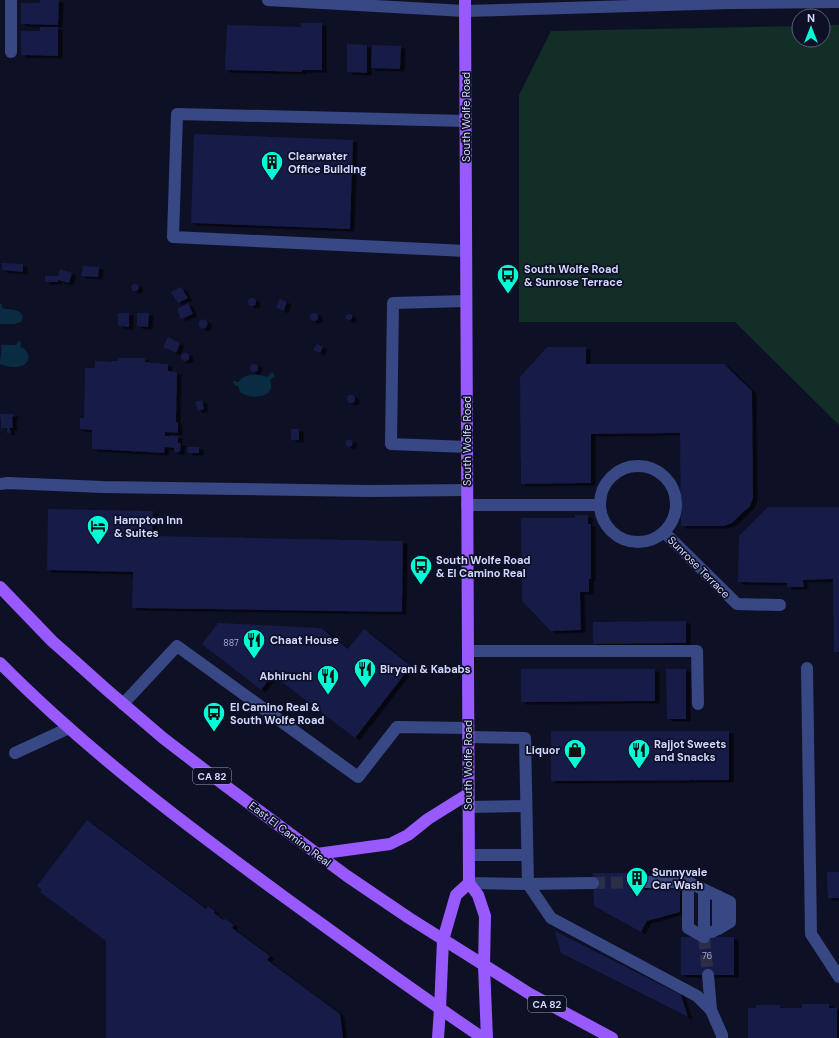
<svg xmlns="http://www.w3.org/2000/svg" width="839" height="1038" viewBox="0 0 839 1038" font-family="'DM Sans',sans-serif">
	<defs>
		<filter id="shadow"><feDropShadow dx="4.5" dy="2.5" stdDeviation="0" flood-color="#0009"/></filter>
	</defs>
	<rect width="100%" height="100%" fill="#0e1025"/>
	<polygon fill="#112f26" points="823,25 839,25 839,425 735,322 519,322 519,95 551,31 799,26 799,40 823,40"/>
	<g fill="#092c43">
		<path d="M 0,303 L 2,305 L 3,309 C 11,309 28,310 21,322 L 14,324 L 0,324 Z"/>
		<path d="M 18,341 L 21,342 L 20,347 C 28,349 32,359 25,364 C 18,369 7,367 0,364 C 0,357 2,351 1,345 C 6,344 13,346 17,344 Z"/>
		<path d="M 272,372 L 275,376 L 270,380 C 277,399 250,400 240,392 L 238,386 L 236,386 L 233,383 L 234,380 L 236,382 L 239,382 C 244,373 258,374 267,377 Z"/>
	</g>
	<g fill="#191b46" filter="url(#shadow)">
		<polygon points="40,0 59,0 58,25 21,24 21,3 39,3"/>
		<polygon points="301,23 322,23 322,70 302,70 302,72 225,70 227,25 301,27"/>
		<polygon points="40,27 58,27 58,56 21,55 21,31 40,31"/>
		<polygon points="347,44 367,45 367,73 347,72"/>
		<polygon points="372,45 401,46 400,69 371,68"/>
		<polygon points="194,134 353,140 350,229 191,223"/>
		<polygon points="2,263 23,264 23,272 2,270"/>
		<polygon points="83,266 99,267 98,277 81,276"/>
		<polygon points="60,269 72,273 69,283 58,280 58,282 45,282 45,276 58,276"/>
		<polygon points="133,284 137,284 139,288 137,291 133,291 131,287"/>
		<polygon points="181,287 188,298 178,303 171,292"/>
		<circle cx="252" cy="302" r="4"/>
		<polygon points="280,299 287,302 284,311 276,307"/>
		<polygon points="188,303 193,314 181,319 177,309"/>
		<circle cx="314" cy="317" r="4"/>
		<polygon points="118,313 129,313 129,327 118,326"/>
		<polygon points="137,313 149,313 148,327 137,326"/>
		<circle cx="349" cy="317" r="3"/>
		<circle cx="203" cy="324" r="4.5"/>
		<polygon points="168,337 180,343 176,353 163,347"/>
		<polygon points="317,344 323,347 320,353 313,350"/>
		<polygon points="547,347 586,347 586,364 724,364 752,391 753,498 750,506 732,523 724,526 681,526 680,433 591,434 591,483 521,484 520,377"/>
		<circle cx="185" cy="357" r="4"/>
		<polygon points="118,358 145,358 145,362 150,362 150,363 168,364 168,371 177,372 176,423 178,422 178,433 165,432 165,436 178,436 178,443 181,443 180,452 174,452 174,448 165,447 164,453 92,449 92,430 80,429 80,418 84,418 85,368 95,368 95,361 112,362 112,361 118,361"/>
		<circle cx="254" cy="368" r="4"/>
		<circle cx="351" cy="399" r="4"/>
		<polygon points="202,400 204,409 198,411 195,402"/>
		<polygon points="1,414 14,414 14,416 12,417 13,428 10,428 10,433 7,433 7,428 1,428 1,418 0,417 0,415"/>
		<rect x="291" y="429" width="8" height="11"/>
		<circle cx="349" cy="443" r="3.5"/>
		<rect x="188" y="447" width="11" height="6"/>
		<polygon points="768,507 839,507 839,652 834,652 833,579 803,580 804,587 787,587 787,583 738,582 739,536"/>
		<polygon points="48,509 153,511 152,536 403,541 402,612 132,608 133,572 47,570"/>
		<polygon points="575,515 588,515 588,524 591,524 591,579 589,579 589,592 580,592 581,630 551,631 522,601 521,518 575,518"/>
		<polygon points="686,621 686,643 593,644 593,622"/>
		<polygon points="218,623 321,628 348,649 364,629 411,666 355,738 273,675 261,690 202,644"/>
		<polygon points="521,669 655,669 655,701 521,702"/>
		<polygon points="666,669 686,669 686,719 667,719"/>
		<polygon points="551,731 729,731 729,780 551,781"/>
		<polygon points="87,820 206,909 208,906 215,911 214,913 223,920 225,919 234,925 232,928 270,956 267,960 340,1014 343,1038 106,1038 106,941 40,892 42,890 37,886"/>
		<polygon points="827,872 839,872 839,898 828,898"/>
		<polygon points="593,873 644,873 644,890 680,889 680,912 647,921 641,932 594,906"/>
		<polygon points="555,931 681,995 688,1017 561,953"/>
		<rect x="681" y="937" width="53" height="38"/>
		<polygon points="802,1004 829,1004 829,1008 837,1008 837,1038 748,1038 748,1008 756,1008 756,1005 780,1005 780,1008 802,1008"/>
	</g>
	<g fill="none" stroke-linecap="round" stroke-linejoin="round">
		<g stroke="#2b2e46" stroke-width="12" stroke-dasharray="12 6" stroke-linecap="butt">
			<polyline points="593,883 644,882"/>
			<polyline points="704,937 708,975"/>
		</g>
		<g stroke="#384885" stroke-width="12">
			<polyline points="268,0 465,11 731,3 839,2"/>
			<polyline points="11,52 11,0"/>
			<polyline points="466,121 177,114 173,237 466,251"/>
			<polyline points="466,301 393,303 391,444 467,447"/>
			<circle cx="638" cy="504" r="38"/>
			<polyline points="0,484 8,483 102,487 370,491 467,490"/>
			<polyline points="467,505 600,505"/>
			<polyline points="664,532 737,604 780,605"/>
			<polyline points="468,651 697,651 698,704"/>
			<polyline points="807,668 811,934 839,977"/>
			<polyline points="123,704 177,646 358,777 397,727 468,728"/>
			<polyline points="468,737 525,738 528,884 551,918 697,996 711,1010"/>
			<polyline points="15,753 69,728"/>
			<polyline points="468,807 526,806"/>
			<polyline points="469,855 527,855"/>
			<polyline points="644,882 688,882 688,928 704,937"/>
			<polyline points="688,882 730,902 730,922 718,929"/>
			<polyline points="469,883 528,884 593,883"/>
			<polyline points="704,890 704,937"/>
			<polyline points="712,932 718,929 718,896"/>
			<polyline points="708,975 711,1010 722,1035 722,1038"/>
		</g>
		<g stroke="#9859ff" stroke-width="12">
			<polyline points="465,0 469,883 478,895 485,916 484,966 487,1038"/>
			<polyline points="0,587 52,641 69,656 107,690 163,738 223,784 347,876 409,918 530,994 612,1038"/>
			<path d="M 0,663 C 87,751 187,826 287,899 C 352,946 417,994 483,1038"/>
			<polyline points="317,854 390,844 408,835 428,819 468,794"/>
			<polyline points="438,1038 440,1009 443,940 456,895 469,883"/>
		</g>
	</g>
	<defs>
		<g id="building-pin" transform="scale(1.15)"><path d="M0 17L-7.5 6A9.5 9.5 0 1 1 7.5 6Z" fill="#00fdd7" stroke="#0e1025"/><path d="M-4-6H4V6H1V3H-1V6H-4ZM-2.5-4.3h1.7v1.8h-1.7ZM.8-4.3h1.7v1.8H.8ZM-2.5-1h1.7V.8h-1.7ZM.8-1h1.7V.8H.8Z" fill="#111"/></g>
		<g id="bus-pin" transform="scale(1.15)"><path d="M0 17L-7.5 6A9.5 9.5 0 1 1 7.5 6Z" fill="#00fdd7" stroke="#0e1025"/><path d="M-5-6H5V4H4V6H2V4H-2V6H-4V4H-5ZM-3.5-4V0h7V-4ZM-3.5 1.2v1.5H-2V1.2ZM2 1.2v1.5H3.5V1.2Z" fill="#111"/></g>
		<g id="hotel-pin" transform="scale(1.15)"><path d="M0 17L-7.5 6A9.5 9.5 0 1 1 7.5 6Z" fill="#00fdd7" stroke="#0e1025"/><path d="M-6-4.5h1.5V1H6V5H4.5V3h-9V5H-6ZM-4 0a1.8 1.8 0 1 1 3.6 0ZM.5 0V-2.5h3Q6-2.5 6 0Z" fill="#111"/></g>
		<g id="restaurant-pin" transform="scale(1.15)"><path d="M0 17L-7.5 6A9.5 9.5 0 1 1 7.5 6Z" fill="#00fdd7" stroke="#0e1025"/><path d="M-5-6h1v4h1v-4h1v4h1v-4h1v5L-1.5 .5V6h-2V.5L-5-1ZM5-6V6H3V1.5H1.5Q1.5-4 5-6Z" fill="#111"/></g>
		<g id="shop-pin" transform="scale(1.15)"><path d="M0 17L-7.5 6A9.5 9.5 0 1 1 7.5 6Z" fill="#00fdd7" stroke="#0e1025"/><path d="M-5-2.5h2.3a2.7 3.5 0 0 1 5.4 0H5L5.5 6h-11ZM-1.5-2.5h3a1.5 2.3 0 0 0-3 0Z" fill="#111"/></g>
	</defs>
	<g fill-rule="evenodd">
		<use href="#building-pin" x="272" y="162"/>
		<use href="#bus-pin" x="508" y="275"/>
		<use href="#hotel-pin" x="98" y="526"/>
		<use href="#bus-pin" x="421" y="566"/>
		<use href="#restaurant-pin" x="254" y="640"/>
		<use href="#restaurant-pin" x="365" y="669"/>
		<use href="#restaurant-pin" x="328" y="676"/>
		<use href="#bus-pin" x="214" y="713"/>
		<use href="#shop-pin" x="575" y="750"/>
		<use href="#restaurant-pin" x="639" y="750"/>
		<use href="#building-pin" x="637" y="878"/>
	</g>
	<g text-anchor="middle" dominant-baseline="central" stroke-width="3.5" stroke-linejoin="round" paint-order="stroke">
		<g font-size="9" fill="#a4a9d1">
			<text x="231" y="643">887</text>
			<text x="707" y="956">76</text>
		</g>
		<g fill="#0e1025" stroke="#979cbe" stroke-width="1">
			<rect x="193" y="768" width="38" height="16" rx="3"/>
			<rect x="528" y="996" width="38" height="16" rx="3"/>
		</g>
		<g font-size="10" font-weight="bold" fill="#d2d8ff">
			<text x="212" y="776">CA 82</text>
			<text x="547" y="1004">CA 82</text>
		</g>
		<g font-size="11" fill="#d2d8ff" stroke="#0e1025">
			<text transform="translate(466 117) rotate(-90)">South Wolfe Road</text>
			<text transform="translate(467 441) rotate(-90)">South Wolfe Road</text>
			<text transform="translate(699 567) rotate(45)">Sunrose Terrace</text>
			<text transform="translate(468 765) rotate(-90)">South Wolfe Road</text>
			<text transform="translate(290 834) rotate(37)">East El Camino Real</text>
		</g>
		<g font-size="11" font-weight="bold" fill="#d2d8ff" stroke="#0e1025" text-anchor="start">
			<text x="288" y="156">Clearwater<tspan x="288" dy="13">Office Building</tspan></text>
			<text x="524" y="269">South Wolfe Road<tspan x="524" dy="13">&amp; Sunrose Terrace</tspan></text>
			<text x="114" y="520">Hampton Inn<tspan x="114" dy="13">&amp; Suites</tspan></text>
			<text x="436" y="560">South Wolfe Road<tspan x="436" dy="13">&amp; El Camino Real</tspan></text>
			<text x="270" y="640">Chaat House</text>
			<text x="380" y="669">Biryani &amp; Kababs</text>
			<text x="312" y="676" text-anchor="end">Abhiruchi</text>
			<text x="230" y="707">El Camino Real &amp;<tspan x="230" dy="13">South Wolfe Road</tspan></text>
			<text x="654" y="744">Rajjot Sweets<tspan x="654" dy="13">and Snacks</tspan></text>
			<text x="560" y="750" text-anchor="end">Liquor</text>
			<text x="652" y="872">Sunnyvale<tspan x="652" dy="13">Car Wash</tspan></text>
		</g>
	</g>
	<g transform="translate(811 28)"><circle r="19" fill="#0e1025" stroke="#5c607c"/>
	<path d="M0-3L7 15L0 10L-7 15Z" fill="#00fdd7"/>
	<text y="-6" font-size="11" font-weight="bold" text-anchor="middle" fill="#d2d8ff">N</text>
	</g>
</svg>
